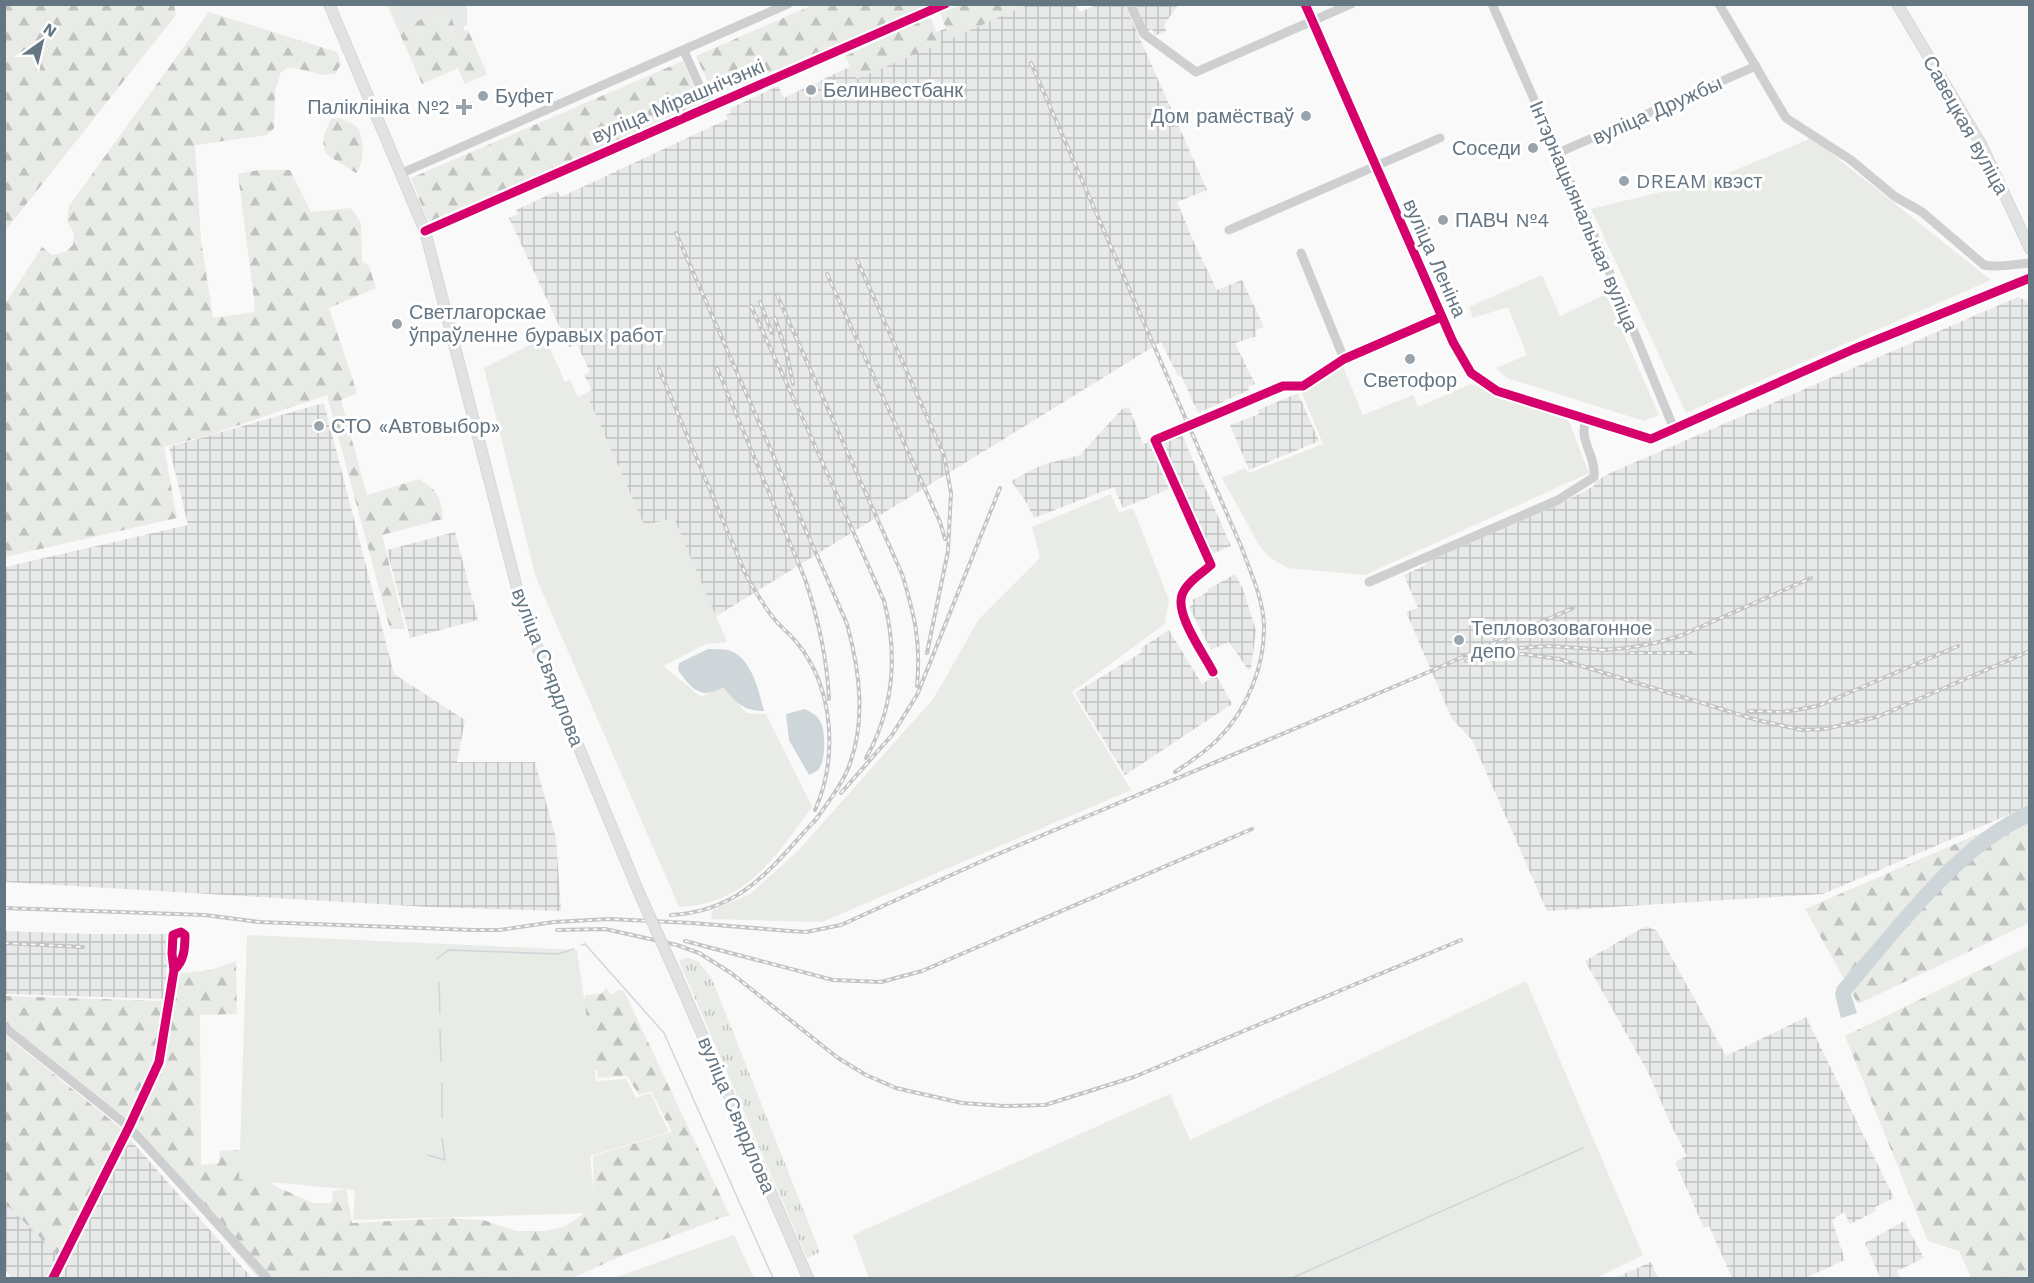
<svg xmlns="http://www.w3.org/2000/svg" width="2034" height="1283" viewBox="0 0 2034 1283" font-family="'Work Sans',sans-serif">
	<defs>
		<pattern id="industrial-grid" width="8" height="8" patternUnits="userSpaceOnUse" patternTransform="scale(1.5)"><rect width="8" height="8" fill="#e8e9e9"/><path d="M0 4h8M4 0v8" fill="none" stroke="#c0c1c2"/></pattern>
		<pattern id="grass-tufts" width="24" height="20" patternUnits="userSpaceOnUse" patternTransform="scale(1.5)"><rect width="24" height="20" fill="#e8ebe6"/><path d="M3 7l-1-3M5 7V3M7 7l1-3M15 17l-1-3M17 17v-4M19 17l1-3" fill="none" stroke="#c0c3c0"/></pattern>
		<pattern id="forest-firs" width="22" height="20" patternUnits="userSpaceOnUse" patternTransform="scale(1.5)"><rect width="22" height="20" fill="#e8ebe6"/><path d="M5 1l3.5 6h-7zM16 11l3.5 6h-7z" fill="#c0c3c0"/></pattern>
	</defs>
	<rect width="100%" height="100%" fill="#f9f9f9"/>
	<polygon fill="#e8e9e9" points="392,5 467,5 467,25 463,27 467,37 412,49"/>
	<g fill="url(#industrial-grid)">
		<polygon points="1004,5 1076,5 1080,12 1096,5 1125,5 1207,190 1177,202 1196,247 1217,290 1242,280 1264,327 1255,330 1257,336 1235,343 1255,384 1248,387 1249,390 1198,413 1181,375 1178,376 1161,342 715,617 644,525 586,393 592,390 584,375 590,372 577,344 569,347 509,218 518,214 516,210 557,191 561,197 728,119 726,115 731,113 729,109 778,86 784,98 845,69"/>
		<polygon points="1133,5 1178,5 1164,25 1166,31 1155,36 1152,29 1146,32"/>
		<polygon points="2018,297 2029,302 2029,806 1823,894 1547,911 1472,740 1452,719 1406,612 1418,608 1404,575 1426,565 1426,562 1558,505 1594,486 1595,482 1610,473"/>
		<polygon points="1298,393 1319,441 1249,470 1230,425 1259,414 1258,410"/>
		<polygon points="324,403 394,674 465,720 457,762 535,762 556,838 561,911 429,907 5,882 5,567 188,525 169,447"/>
		<polygon points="1129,407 1143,444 1149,442 1169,489 1123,508 1114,487 1034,518 1025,500 1011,481 1042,465 1080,455 1122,409"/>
		<polygon points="1182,435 1231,546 1210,555 1163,450 1164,443"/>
		<polygon points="455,532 478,620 410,638 387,550"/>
		<polygon points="1235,574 1243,589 1256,631 1251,668 1249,671 1229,642 1211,650 1189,607 1194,604 1192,600 1208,592 1207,590"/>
		<polygon points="1169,630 1202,684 1216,675 1232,704 1125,775 1075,693 1142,652 1141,648"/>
		<polygon points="1646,926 1657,931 1726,1056 1806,1017 1894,1198 1875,1207 1876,1211 1850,1224 1844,1212 1832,1220 1845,1260 1805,1278 1732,1278 1709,1226 1704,1228 1675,1162 1687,1156 1673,1129 1648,1072 1585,961"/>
		<polygon points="5,931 90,934 168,934 166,999 5,994"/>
		<polygon points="129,1138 252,1278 12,1278 5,1270 5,1188 27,1166 88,1222"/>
		<polygon points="1904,1221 1924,1258 1897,1271 1900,1278 1878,1278 1880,1277 1865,1243"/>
		<polygon points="1651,1262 1658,1278 1615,1278"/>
	</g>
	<polygon fill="url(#grass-tufts)" points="687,957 699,962 712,979 820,1252 807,1258 679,961"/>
	<g fill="url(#forest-firs)">
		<polygon points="5,4 174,5 176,15 5,231"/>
		<polygon points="387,5 396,5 406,26 447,8 458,34 468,30 487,74 465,84 458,68 422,84"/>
		<polygon points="813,5 929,5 714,96 696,56"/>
		<polygon points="960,5 960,4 1027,5 950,39 940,13"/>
		<path d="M 209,12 L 337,52 L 341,64 L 335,74 L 324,75 L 290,67 L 281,72 L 275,91 L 274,128 L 267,135 L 195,145 L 201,240 L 213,318 L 254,312 L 255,307 L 238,174 L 259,170 L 290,170 L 311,212 L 351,208 L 361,223 L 362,262 L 369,266 L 376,288 L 329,308 L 357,393 L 341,400 L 367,495 L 419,479 C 438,491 441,497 443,519 L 382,535 L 405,629 L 390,629 L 327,395 L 213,434 L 164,447 L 177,518 L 5,557 L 5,304 L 42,247 L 52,255 L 65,252 L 73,245 L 74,233 L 67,221 L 69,206 Z"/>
		<polygon points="930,17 941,43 857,79 845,56"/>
		<polygon points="683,61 701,103 428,222 411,178"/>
		<path d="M 340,118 C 345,121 353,123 357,127 C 364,136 365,165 356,173 L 326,154 C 321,137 324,134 331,119 Z"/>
		<polygon points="2029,812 2029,923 1858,1004 1805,909"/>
		<polygon points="2029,946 2029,1278 1971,1278 1959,1251 1928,1241 1845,1036"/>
		<polygon points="236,961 237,1014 200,1015 201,1165 219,1163 220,1151 238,1150 252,1157 257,1172 275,1186 313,1203 332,1203 333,1191 346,1189 352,1223 448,1218 483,1220 516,1231 543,1231 564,1227 588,1211 594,1196 593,1156 672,1132 651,1091 639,1095 627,1076 598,1078 597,1070 588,1069 582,1022 585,995 601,994 606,987 611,995 619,990 624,991 730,1216 723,1217 621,1256 573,1278 258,1278 131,1130 159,1067 174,974 211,970"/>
		<polygon points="5,996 164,1001 152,1066 125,1125 5,1023"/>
		<polygon points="4,1034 123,1130 61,1258 5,1203"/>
	</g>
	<g fill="#e8ebe6">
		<polygon points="1812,138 1991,280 1686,413 1591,209 1714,179"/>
		<polygon points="1542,275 1560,316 1606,294 1659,415 1644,421 1507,378 1496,368 1527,355 1508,307 1473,318 1469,307"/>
		<path d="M 545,337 L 565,382 L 570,380 L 578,397 L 586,393 L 644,525 L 674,518 L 727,642 L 706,644 L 663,666 L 701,697 L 723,686 L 746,713 L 766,714 L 812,807 C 775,857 747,904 679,907 L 535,575 L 484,368 Z"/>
		<polygon points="1343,367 1363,415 1413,395 1418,407 1471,384 1568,419 1589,473 1365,575 1288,568 1270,558 1259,545 1222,478 1245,468 1249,473 1323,444 1301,391"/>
		<polygon points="1111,494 1119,513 1133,508 1169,600 1165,624 1072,692 1131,790 822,922 711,919 713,910 750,894 796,853 934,698 979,619 1040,558 1032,527"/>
		<polygon points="247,935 577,950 596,1081 626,1079 636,1098 650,1093 669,1132 590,1156 596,1213 353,1220 355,1190 239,1179"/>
		<polygon points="1526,981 1643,1255 1596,1278 869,1278 853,1235 1170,1094 1190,1140"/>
		<polygon points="734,1235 754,1278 614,1278"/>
	</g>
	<g fill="#ced6d9">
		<path d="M 708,649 C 715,649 722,649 728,650 C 751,656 759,691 764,711 C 742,711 736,702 723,687 C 700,701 691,688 678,670 L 679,663 Z"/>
		<path d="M 805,709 C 810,712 817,715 820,721 C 826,730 826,762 818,770 C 817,771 811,774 809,775 L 789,740 L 786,714 Z"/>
		<path d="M 2029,805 L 2029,823 C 1962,853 1899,938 1851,994 L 1857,1013 L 1841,1018 L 1835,994 L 1837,987 C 1852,968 1869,950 1885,931 C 1927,882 1969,832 2029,805 Z"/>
	</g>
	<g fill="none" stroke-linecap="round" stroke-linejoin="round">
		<g stroke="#ced6d9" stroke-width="1.5">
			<polyline points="582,945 585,944 664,1033 773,1278"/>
			<polyline points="437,959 448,950 557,954 574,949"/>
			<polyline points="439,983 440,1013"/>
			<polyline points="440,1030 441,1061"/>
			<polyline points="442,1083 442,1118"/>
			<polyline points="428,1155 445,1160 442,1138"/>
			<polyline points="1292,1278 1583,1148"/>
		</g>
		<g stroke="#d5d6d7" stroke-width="12">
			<g id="major">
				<polyline points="329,4 425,231 524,615 640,895"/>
				<polyline points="1897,4 1981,144 2030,249"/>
				<polyline points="675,972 808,1278"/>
			</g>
		</g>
		<g stroke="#cecfd0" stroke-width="9">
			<polyline points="1130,4 1144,34 1196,72 1351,4"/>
			<polyline points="1305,4 1453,342 1471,373 1497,391 1651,439 1854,349 2030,278"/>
			<polyline points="1492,4 1600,249 1674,429"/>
			<path d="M 1719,4 L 1786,118 L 1851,160 L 1894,196 L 1922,212 L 1984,265 C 1998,268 2015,264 2030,263"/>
			<polyline points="684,51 709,107"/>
			<polyline points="1558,153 1756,66"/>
			<polyline points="402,173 788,4"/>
			<polyline points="1229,230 1440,138"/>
			<polyline points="425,231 945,4"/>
			<polyline points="1301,253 1344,359"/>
			<path d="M 1369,582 L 1558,500 L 1594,477 C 1596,454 1578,441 1586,420"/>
			<path d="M 1213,672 C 1204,654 1175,615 1182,595 C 1186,583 1202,573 1211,565 L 1155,440 L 1283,386 L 1303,386 L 1344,359 L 1441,317"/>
			<polyline points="4,1027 129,1127 267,1278"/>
			<path d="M 53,1278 L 129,1127 L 159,1062 L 174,970 L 172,954 L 173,935 L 181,932 L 185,935 C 185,949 184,961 174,970"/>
		</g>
		<use href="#major" stroke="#e1e2e2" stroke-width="10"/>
		<g stroke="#c3c5c6" stroke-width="4">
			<g id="rail">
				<path d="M 1031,63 L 1241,546 C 1250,571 1263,598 1264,625 C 1265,665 1247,710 1219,738 C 1207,751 1190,762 1175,772"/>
				<path d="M 676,233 L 847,624 C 860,672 867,724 847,771 C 839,789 826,805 814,822"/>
				<polyline points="857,260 944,455 951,493 948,551 927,653"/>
				<polyline points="827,274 940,522 945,539"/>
				<path d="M 777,295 L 902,574 C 915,617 921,641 917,686"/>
				<polyline points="760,302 772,333"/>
				<path d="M 751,306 L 808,430 L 884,601 C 898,655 894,708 866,758"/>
				<polyline points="775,318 787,354 793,384"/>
				<path d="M 717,368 L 805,579 C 818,618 827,658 829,699"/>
				<path d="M 659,369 L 746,575 C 755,591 764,607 776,621 C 783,629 792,636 798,644 C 834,689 838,759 815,810"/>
				<polyline points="1520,648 1549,646 1607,650"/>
				<polyline points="1599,650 1628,648 1655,643 1680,636 1811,578"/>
				<polyline points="1630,653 1691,653"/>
				<polyline points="1466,661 1523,654 1559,659 1757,720 1802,730 1825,729 1877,717 2030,651"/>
				<polyline points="1749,711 1784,712 1818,706 1958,646"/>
				<polyline points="841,793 892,735 917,695 1000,488"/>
				<polyline points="4,908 205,915 259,922 473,930 499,930 554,922 609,919 692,923 790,931 806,932 841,925 991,857 1431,671 1573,608"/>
				<path d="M 671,915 C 744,911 773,865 818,817"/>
				<polyline points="557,930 605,929 677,945 699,953 731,973 838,1058 866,1075 896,1088 962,1103 1004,1106 1045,1105 1134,1077 1461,940"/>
				<polyline points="685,941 833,980 881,982 922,971 1252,829"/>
				<polyline points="4,943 83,947"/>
			</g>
		</g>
		<use href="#rail" stroke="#fff" stroke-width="1.5" stroke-dasharray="4.5" stroke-linecap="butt"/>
		<g stroke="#d5d6d7" stroke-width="12" stroke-linecap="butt">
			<polyline id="major-bridge" points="640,895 675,972"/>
		</g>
		<use href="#major-bridge" stroke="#e1e2e2" stroke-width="10"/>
		<g stroke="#fff" stroke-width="13">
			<g id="cycleway">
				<polyline points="1305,4 1453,342 1471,373 1497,391 1651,439 1854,349 2030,278"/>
				<polyline points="425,231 945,4"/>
				<path d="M 1213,672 C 1204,654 1175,615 1182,595 C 1186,583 1202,573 1211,565 L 1155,440 L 1283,386 L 1303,386 L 1344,359 L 1441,317"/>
				<path d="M 53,1278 L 129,1127 L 159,1062 L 174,970 L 172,954 L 173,935 L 181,932 L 185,935 C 185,949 184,961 174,970"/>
			</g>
		</g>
		<use href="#cycleway" stroke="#d6006c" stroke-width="9"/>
	</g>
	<g fill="#99a4ac" stroke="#fff" stroke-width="2">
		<circle cx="811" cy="90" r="6"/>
		<circle cx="483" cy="96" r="6"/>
		<path d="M461 98h6v6h6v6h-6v6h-6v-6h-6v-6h6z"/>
		<circle cx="1306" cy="116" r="6"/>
		<circle cx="1533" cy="148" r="6"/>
		<circle cx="1624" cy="181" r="6"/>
		<circle cx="1443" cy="220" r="6"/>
		<circle cx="397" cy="324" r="6"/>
		<circle cx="1410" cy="359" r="6"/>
		<circle cx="319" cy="426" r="6"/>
		<circle cx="1459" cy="640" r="6"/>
	</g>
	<g text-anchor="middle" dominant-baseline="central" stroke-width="6" stroke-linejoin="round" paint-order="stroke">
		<g font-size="20" fill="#657683" stroke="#fff" text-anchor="start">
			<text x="823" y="90">Белинвестбанк</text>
			<text x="495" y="96">Буфет</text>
			<text x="450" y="107" text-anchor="end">Паліклініка №2</text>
			<text x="1294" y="116" text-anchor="end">Дом рамёстваў</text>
			<text x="1521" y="148" text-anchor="end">Соседи</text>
			<text x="1636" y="181">DREAM квэст</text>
			<text x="1455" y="220">ПАВЧ №4</text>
			<text x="409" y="312">Светлагорскае<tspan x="409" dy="23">ўпраўленне буравых работ</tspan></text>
			<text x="1410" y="380" text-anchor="middle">Светофор</text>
			<text x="331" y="426">СТО «Автовыбор»</text>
			<text x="1471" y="628">Тепловозовагонное<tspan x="1471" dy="23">депо</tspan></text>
		</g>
		<g font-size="20" fill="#657683" stroke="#fff">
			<text transform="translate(678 101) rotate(-23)">вуліца Мірашнічэнкі</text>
			<text transform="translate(1657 110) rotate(-24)">вуліца Дружбы</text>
			<text transform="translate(1966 125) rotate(61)">Савецкая вуліца</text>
			<text transform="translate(1584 216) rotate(67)">Інтэрнацыянальная вуліца</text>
			<text transform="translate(1435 258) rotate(66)">вуліца Леніна</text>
			<text transform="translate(548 667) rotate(69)">вуліца Свярдлова</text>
			<text transform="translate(737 1115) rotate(67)">вуліца Свярдлова</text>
		</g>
	</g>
	<rect width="2034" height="1283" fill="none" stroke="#657683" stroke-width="12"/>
	<g transform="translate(42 42) rotate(34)" stroke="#ffffff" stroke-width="4.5" paint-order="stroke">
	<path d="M0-4.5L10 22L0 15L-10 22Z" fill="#657683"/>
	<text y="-9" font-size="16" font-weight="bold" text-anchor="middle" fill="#657683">N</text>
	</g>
</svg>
